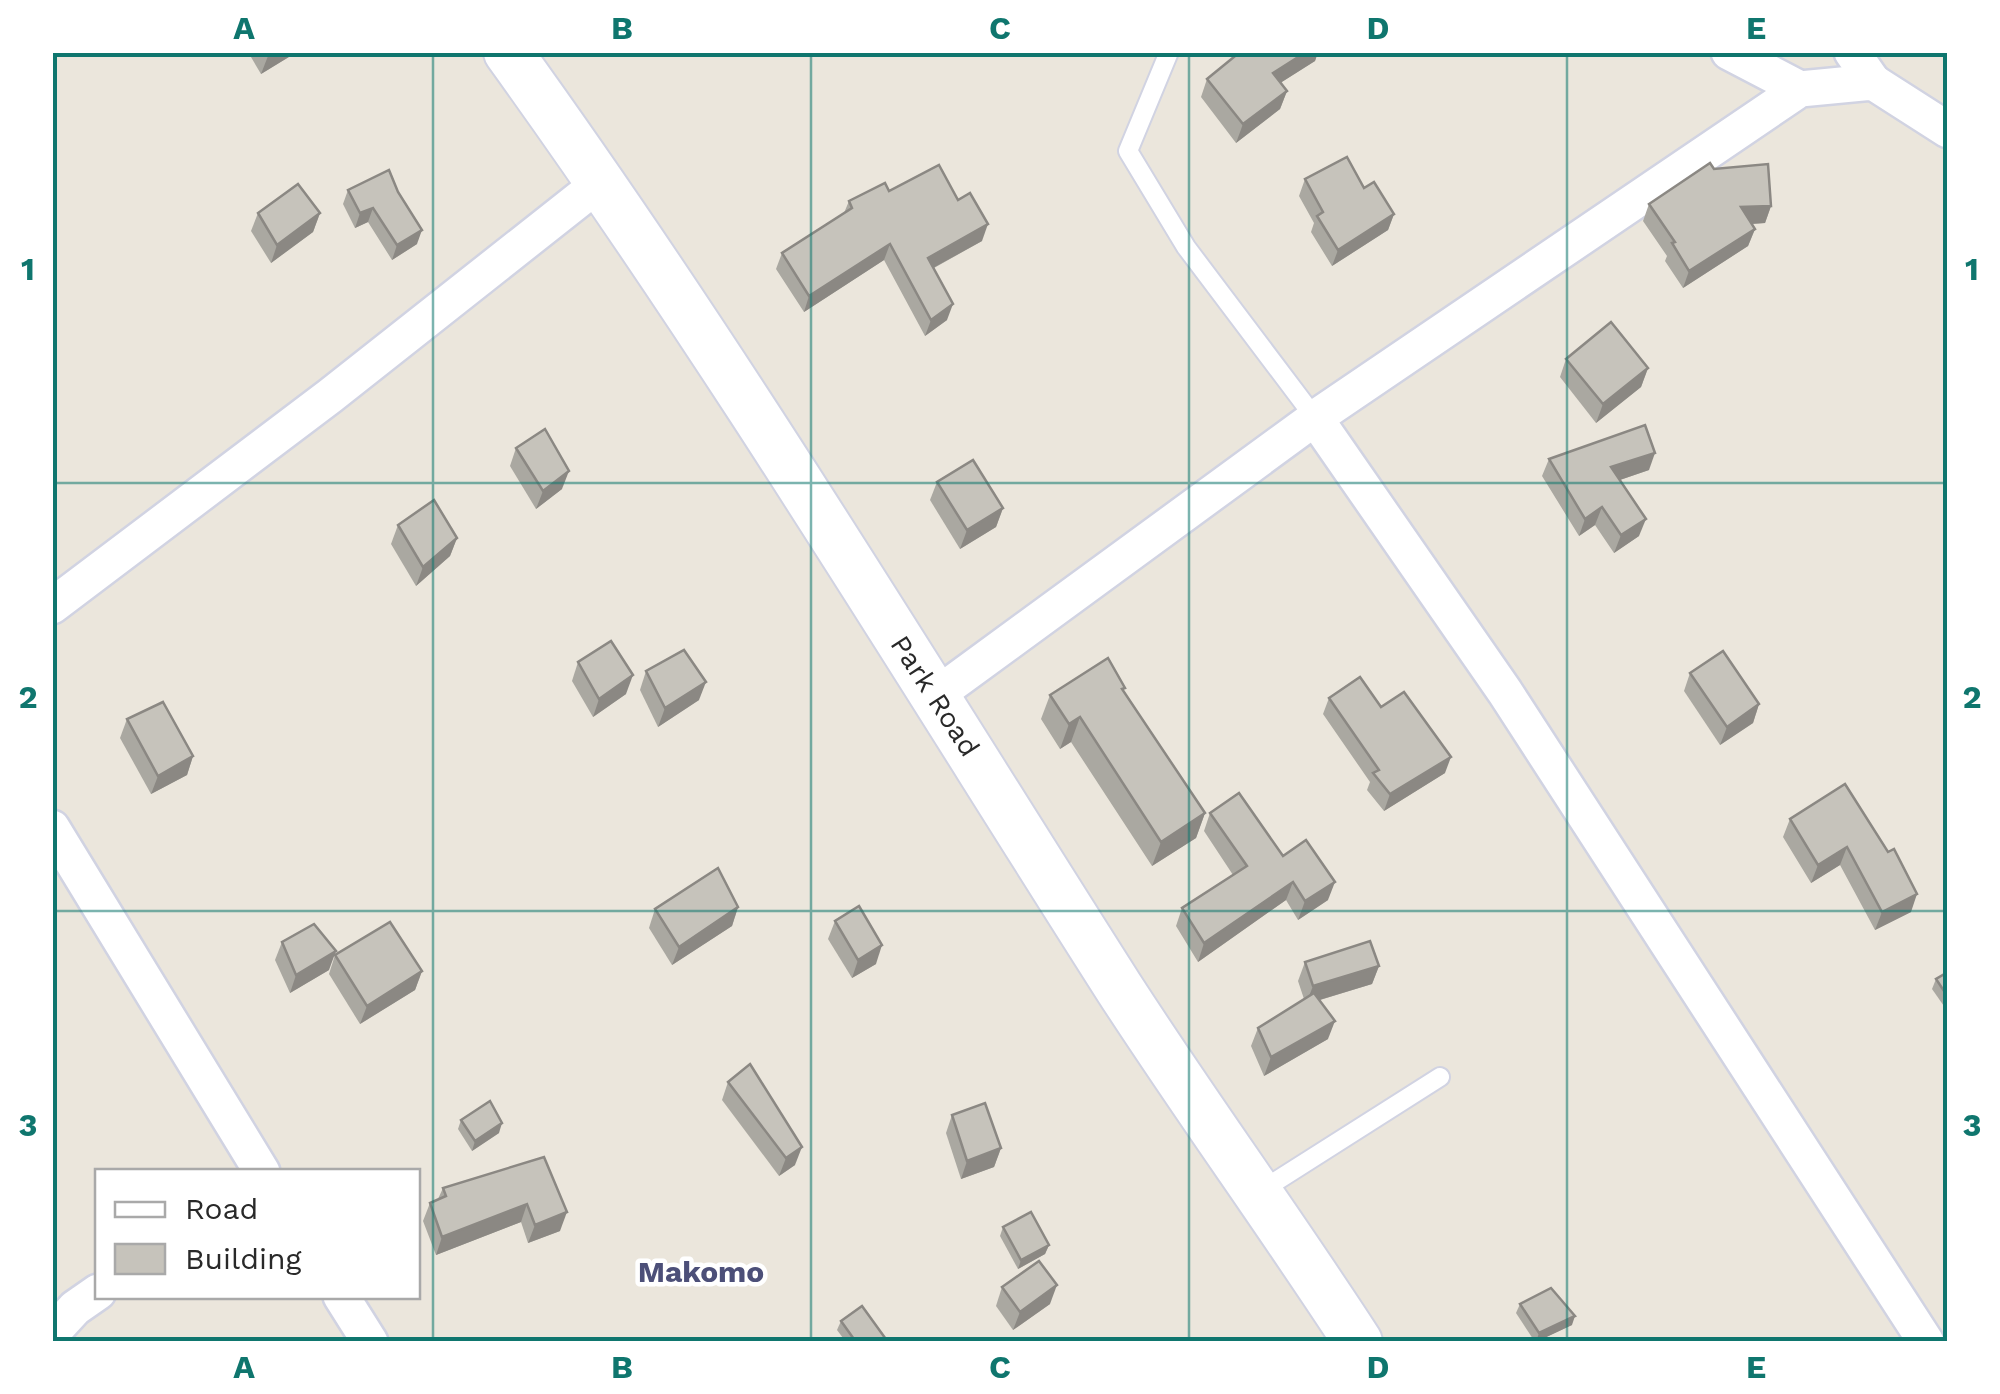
<svg xmlns="http://www.w3.org/2000/svg" width="2000" height="1394" viewBox="0 0 2000 1394" font-family="'Work Sans',sans-serif">
	<rect width="100%" height="100%" fill="#ebe6dc"/>
	<g fill="none" stroke-linecap="round" stroke-linejoin="round">
		<g stroke="#d1d3e2" stroke-width="22">
			<g id="lane">
				<polyline points="1169,52 1128,151 1186,247 1315,418"/>
				<polyline points="1259,1192 1440,1077"/>
			</g>
		</g>
		<g stroke="#d1d3e2" stroke-width="40">
			<g id="street">
				<polyline points="1729,52 1800,89"/>
				<polyline points="1852,52 1873,82"/>
				<polyline points="1315,418 1505,692 1926,1342"/>
				<polyline points="52,606 330,396 601,182"/>
				<polyline points="935,696 1315,418 1800,89 1873,82 1948,130"/>
				<polyline points="52,828 262,1172"/>
				<polyline points="341,1296 370,1342"/>
				<polyline points="52,1333 75,1308 98,1292"/>
			</g>
		</g>
		<g stroke="#d1d3e2" stroke-width="52">
			<path id="secondary" d="M 508,52 C 726,354 919,674 1119,988 C 1196,1107 1280,1222 1358,1342"/>
		</g>
		<use href="#lane" stroke="#fff" stroke-width="18"/>
		<use href="#street" stroke="#fff" stroke-width="35"/>
		<use href="#secondary" stroke="#fff" stroke-width="48"/>
	</g>
	<g fill="#aaa8a1">
		<polygon points="248,52 297,52 261,74"/>
		<polygon points="1240,52 1318,52 1315,61 1280,83 1287,91 1280,109 1236,143 1201,97 1207,79"/>
		<polygon points="1714,169 1771,206 1765,223 1751,224 1755,229 1748,246 1683,288 1665,261 1667,256 1643,221 1649,204"/>
		<polygon points="389,170 417,244 392,260 368,222 355,228 343,204 348,190"/>
		<polygon points="1305,179 1364,188 1394,214 1388,230 1332,266 1311,232 1314,223 1299,196"/>
		<polygon points="889,191 958,200 982,241 934,268 947,320 925,336 884,260 804,312 776,269 782,253 844,213 849,201"/>
		<polygon points="258,213 320,213 313,232 271,263 251,231"/>
		<polygon points="1566,359 1648,368 1641,387 1596,423 1560,377"/>
		<polygon points="516,448 562,489 536,509 510,466"/>
		<polygon points="1549,459 1649,470 1620,480 1639,536 1614,553 1595,525 1579,536 1542,476"/>
		<polygon points="937,482 1003,508 996,527 960,549 930,500"/>
		<polygon points="398,525 457,538 450,556 416,586 391,544"/>
		<polygon points="578,662 626,694 593,717 572,681"/>
		<polygon points="646,671 699,700 658,727 640,690"/>
		<polygon points="1690,673 1759,704 1753,723 1720,745 1684,691"/>
		<polygon points="1124,691 1205,813 1196,838 1152,866 1071,742 1060,749 1041,719 1050,695"/>
		<polygon points="1329,698 1381,707 1445,773 1384,811 1367,790 1370,782 1323,714"/>
		<polygon points="127,719 193,756 187,775 151,794 120,738"/>
		<polygon points="1210,813 1283,856 1328,900 1298,920 1286,900 1198,962 1176,926 1182,908 1233,875 1204,831"/>
		<polygon points="1790,819 1888,852 1911,912 1875,930 1840,865 1811,883 1783,837"/>
		<polygon points="738,907 732,926 672,965 649,928 655,909"/>
		<polygon points="835,921 876,964 852,978 828,939"/>
		<polygon points="282,942 329,970 290,993 275,960"/>
		<polygon points="335,955 422,971 415,990 360,1024 329,974"/>
		<polygon points="1305,962 1379,966 1372,984 1320,1000 1328,1039 1264,1076 1251,1046 1258,1028 1304,999 1298,981"/>
		<polygon points="1948,972 1948,1008 1946,1009 1932,989 1936,979"/>
		<polygon points="728,1082 795,1165 779,1176 722,1100"/>
		<polygon points="952,1115 1001,1148 994,1167 961,1179 946,1133"/>
		<polygon points="461,1120 499,1133 472,1151 458,1129"/>
		<polygon points="544,1157 560,1231 528,1243 521,1222 436,1255 423,1221 430,1203 438,1199 443,1188"/>
		<polygon points="1003,1227 1049,1245 1045,1254 1018,1269 1000,1236"/>
		<polygon points="1002,1287 1050,1304 1013,1330 996,1306"/>
		<polygon points="1520,1304 1572,1325 1535,1342 1516,1313"/>
		<polygon points="841,1321 888,1342 846,1342 837,1330"/>
	</g>
	<g fill="#8b8883">
		<polygon points="273,52 297,52 261,74 268,56"/>
		<polygon points="1306,52 1318,52 1315,61 1266,92 1273,73"/>
		<polygon points="1287,91 1280,109 1236,143 1243,124"/>
		<polygon points="1771,206 1765,223 1735,225 1741,207"/>
		<polygon points="373,208 368,222 355,228 360,213"/>
		<polygon points="320,213 313,232 271,263 277,245"/>
		<polygon points="1394,214 1388,230 1332,266 1338,250"/>
		<polygon points="988,224 982,241 922,274 928,258"/>
		<polygon points="1755,229 1748,246 1683,288 1689,271"/>
		<polygon points="422,230 417,244 392,260 397,245"/>
		<polygon points="890,244 884,260 804,312 809,296"/>
		<polygon points="953,304 947,320 925,336 931,320"/>
		<polygon points="1648,368 1641,387 1596,423 1603,404"/>
		<polygon points="1655,453 1649,470 1605,485 1611,467"/>
		<polygon points="569,471 562,489 536,509 543,491"/>
		<polygon points="1602,507 1595,525 1579,536 1585,519"/>
		<polygon points="1003,508 996,527 960,549 967,530"/>
		<polygon points="1646,519 1639,536 1614,553 1621,535"/>
		<polygon points="457,538 450,556 416,586 423,567"/>
		<polygon points="633,675 626,694 593,717 599,699"/>
		<polygon points="706,682 699,700 658,727 665,708"/>
		<polygon points="1759,704 1753,723 1720,745 1727,727"/>
		<polygon points="1080,717 1071,742 1060,749 1069,724"/>
		<polygon points="193,756 187,775 151,794 158,776"/>
		<polygon points="1451,757 1445,773 1384,811 1390,794"/>
		<polygon points="1205,813 1196,838 1152,866 1161,842"/>
		<polygon points="1847,847 1840,865 1811,883 1818,865"/>
		<polygon points="1293,882 1286,900 1198,962 1204,943"/>
		<polygon points="1335,882 1328,900 1298,920 1305,901"/>
		<polygon points="1917,894 1911,912 1875,930 1882,912"/>
		<polygon points="738,907 732,926 672,965 679,947"/>
		<polygon points="882,945 876,964 852,978 858,960"/>
		<polygon points="336,951 329,970 290,993 296,975"/>
		<polygon points="1379,966 1372,984 1306,1004 1313,986"/>
		<polygon points="422,971 415,990 360,1024 367,1006"/>
		<polygon points="1335,1021 1328,1039 1264,1076 1271,1057"/>
		<polygon points="502,1123 499,1133 472,1151 475,1141"/>
		<polygon points="802,1147 795,1165 779,1176 786,1158"/>
		<polygon points="1001,1148 994,1167 961,1179 967,1161"/>
		<polygon points="527,1204 521,1222 436,1255 442,1237"/>
		<polygon points="567,1212 560,1231 528,1243 535,1225"/>
		<polygon points="1049,1245 1045,1254 1018,1269 1021,1260"/>
		<polygon points="1057,1285 1050,1304 1013,1330 1020,1312"/>
		<polygon points="1575,1316 1572,1325 1536,1342 1539,1333"/>
	</g>
	<g fill="#c6c3bb" stroke="#8b8883" stroke-width="2.5">
		<polygon points="1240,52 1306,52 1273,73 1287,91 1243,124 1207,79"/>
		<polygon points="52,66 54,66 55,102 52,103"/>
		<polygon points="1347,157 1364,188 1374,182 1394,214 1338,250 1317,216 1323,212 1305,179"/>
		<polygon points="1710,163 1714,169 1768,164 1771,206 1741,207 1755,229 1689,271 1672,243 1675,242 1649,204"/>
		<polygon points="939,165 958,200 970,193 988,224 928,258 953,304 931,320 890,244 809,296 782,253 852,208 849,201 885,183 889,191"/>
		<polygon points="389,170 398,192 422,230 397,245 373,208 360,213 348,190"/>
		<polygon points="298,184 320,213 277,245 258,213"/>
		<polygon points="1611,322 1648,368 1603,404 1566,359"/>
		<polygon points="1645,425 1655,453 1611,467 1646,519 1621,535 1602,507 1585,519 1549,459"/>
		<polygon points="545,429 569,471 543,491 516,448"/>
		<polygon points="973,460 1003,508 967,530 937,482"/>
		<polygon points="434,500 457,538 423,567 398,525"/>
		<polygon points="611,641 633,675 599,699 578,662"/>
		<polygon points="684,650 706,682 665,708 646,671"/>
		<polygon points="1723,651 1759,704 1727,727 1690,673"/>
		<polygon points="1108,658 1125,688 1122,689 1205,813 1161,842 1080,717 1069,724 1050,695"/>
		<polygon points="1360,677 1381,707 1404,692 1451,757 1390,794 1373,773 1379,770 1329,698"/>
		<polygon points="163,702 193,756 158,776 127,719"/>
		<polygon points="1845,784 1888,852 1894,849 1917,894 1882,912 1847,847 1818,865 1790,819"/>
		<polygon points="1239,793 1283,856 1306,840 1335,882 1305,901 1293,882 1204,943 1182,908 1247,866 1210,813"/>
		<polygon points="718,868 738,907 679,947 655,909"/>
		<polygon points="859,906 882,945 858,960 835,921"/>
		<polygon points="390,922 422,971 367,1006 335,955"/>
		<polygon points="314,924 336,951 296,975 282,942"/>
		<polygon points="1370,941 1379,966 1313,986 1305,962"/>
		<polygon points="1948,972 1948,997 1936,979"/>
		<polygon points="1314,993 1335,1021 1271,1057 1258,1028"/>
		<polygon points="750,1064 802,1147 786,1158 728,1082"/>
		<polygon points="490,1101 502,1123 475,1141 461,1120"/>
		<polygon points="985,1103 1001,1148 967,1161 952,1115"/>
		<polygon points="544,1157 567,1212 535,1225 527,1204 442,1237 430,1203 446,1196 443,1188"/>
		<polygon points="1031,1212 1049,1245 1021,1260 1003,1227"/>
		<polygon points="1039,1261 1057,1285 1020,1312 1002,1287"/>
		<polygon points="1551,1288 1575,1316 1539,1333 1520,1304"/>
		<polygon points="862,1306 888,1342 856,1342 841,1321"/>
	</g>
	<path fill="none" stroke="#0f766e" stroke-width="2.5" stroke-opacity="0.55" d="M 433,52 L 433,1342M 811,52 L 811,1342M 1189,52 L 1189,1342M 1567,52 L 1567,1342M 52,483 L 1948,483M 52,911 L 1948,911"/>
	<g text-anchor="middle" dominant-baseline="central" stroke-width="9" stroke-linejoin="round" paint-order="stroke">
		<g font-size="28" fill="#292929" stroke="#fff">
			<text transform="translate(935 696) rotate(57)">Park Road</text>
		</g>
		<g font-size="30" font-weight="bold" fill="#4c4f78" stroke="#fff">
			<text x="701" y="1271">Makomo</text>
		</g>
	</g>
	<rect width="2000" height="1394" fill="none" stroke="#ffffff" stroke-width="110"/>
	<rect x="95" y="1169" width="325" height="130" fill="#ffffff" stroke="#a9a9a9" stroke-width="2.5"/>
	<rect x="115" y="1202" width="50" height="15" fill="#ffffff" stroke="#a9a9a9" stroke-width="2.5"/>
	<text x="185" y="1219" font-size="30" fill="#292929">Road</text>
	<rect x="115" y="1244" width="50" height="30" fill="#c6c3bb" stroke="#a9a9a9" stroke-width="2.5"/>
	<text x="185" y="1269" font-size="30" fill="#292929">Building</text>
	<rect x="55" y="55" width="1890" height="1284" fill="none" stroke="#0f766e" stroke-width="4"/>
	<g font-size="32" text-anchor="middle" font-weight="bold" fill="#0f766e">
		<text x="244" y="39">A</text>
		<text x="622" y="39">B</text>
		<text x="1000" y="39">C</text>
		<text x="1378" y="39">D</text>
		<text x="1756" y="39">E</text>
		<text x="28" y="280">1</text>
		<text x="1972" y="280">1</text>
		<text x="28" y="708">2</text>
		<text x="1972" y="708">2</text>
		<text x="28" y="1136">3</text>
		<text x="1972" y="1136">3</text>
		<text x="244" y="1378">A</text>
		<text x="622" y="1378">B</text>
		<text x="1000" y="1378">C</text>
		<text x="1378" y="1378">D</text>
		<text x="1756" y="1378">E</text>
	</g>
</svg>
